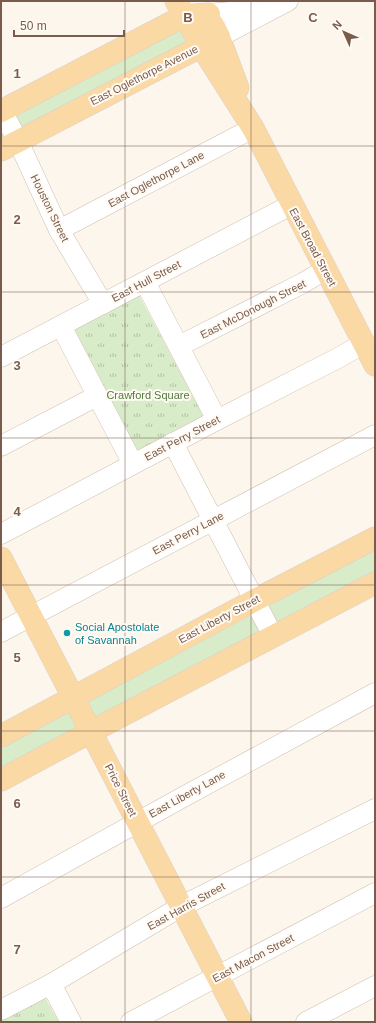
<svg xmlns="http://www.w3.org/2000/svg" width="376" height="1023" viewBox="0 0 376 1023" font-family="Arial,sans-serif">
	<defs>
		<pattern id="park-tufts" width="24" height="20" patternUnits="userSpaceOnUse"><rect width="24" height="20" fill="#d8ecc9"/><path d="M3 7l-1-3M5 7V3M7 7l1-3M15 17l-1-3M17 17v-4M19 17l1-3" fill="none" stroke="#b4c2a5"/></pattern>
	</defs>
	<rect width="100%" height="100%" fill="#fdf6ec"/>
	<g fill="#d8ecc9">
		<polygon points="173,15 199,58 1,161 1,106"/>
		<polygon points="375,549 375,574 1,771 1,748"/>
	</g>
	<g fill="url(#park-tufts)">
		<polygon points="139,295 204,416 135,454 70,332"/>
		<polygon points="39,987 59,1022 1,1022 1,1008"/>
	</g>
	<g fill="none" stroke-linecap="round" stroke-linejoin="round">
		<g stroke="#d1beb0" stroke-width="21">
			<g id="minor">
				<polyline points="209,14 230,12 243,7 254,1"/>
				<polyline points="219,37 288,1"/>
				<polyline points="1,109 18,141 59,230 103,304"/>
				<polyline points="59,230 253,128"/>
				<polyline points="145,282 217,420"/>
				<polyline points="61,326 133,464"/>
				<polyline points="179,346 303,283 325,270"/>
				<polyline points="1,357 291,205"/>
				<polyline points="173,443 273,636"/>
				<polyline points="1,446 97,396"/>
				<polyline points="1,534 217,420 340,357 364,343"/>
				<polyline points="1,632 375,435"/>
				<polyline points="1,898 185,796 375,693"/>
				<polyline points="51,984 71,1022"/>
				<polyline points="1,1010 51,984 182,906 375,809"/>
				<polyline points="131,1022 375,893"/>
				<polyline points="306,1022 375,986"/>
			</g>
		</g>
		<g stroke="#dad1cd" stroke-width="23">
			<g id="major">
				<polyline points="176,1 201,46 253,128 375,365"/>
				<polyline points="213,25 219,37 238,88"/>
				<polyline points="1,111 184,16 209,14"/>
				<polyline points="1,150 219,37"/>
				<polyline points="1,558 241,1022"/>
				<polyline points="1,736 255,600 375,538"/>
				<polyline points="1,780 100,727 375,583"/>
			</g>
		</g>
		<use href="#minor" stroke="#fff" stroke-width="20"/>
		<use href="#major" stroke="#fbd9a5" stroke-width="22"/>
	</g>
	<path fill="none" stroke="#7a5c4d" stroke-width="1" stroke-opacity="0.55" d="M 125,1 L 125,1022M 251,1 L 251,1022M 1,146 L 375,146M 1,292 L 375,292M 1,438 L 375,438M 1,585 L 375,585M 1,731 L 375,731M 1,877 L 375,877"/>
	<circle fill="#0f9aa8" stroke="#fffaf3" stroke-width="1.5" cx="67" cy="633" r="4"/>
	<g text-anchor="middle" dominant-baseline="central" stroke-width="4" stroke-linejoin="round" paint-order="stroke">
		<g font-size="11" fill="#7a5c4d" stroke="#fffaf3">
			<text transform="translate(144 75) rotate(-27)">East Oglethorpe Avenue</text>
			<text transform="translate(156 179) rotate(-28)">East Oglethorpe Lane</text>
			<text transform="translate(50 208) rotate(64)">Houston Street</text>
			<text transform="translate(313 247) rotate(62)">East Broad Street</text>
			<text transform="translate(146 281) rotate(-28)">East Hull Street</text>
			<text transform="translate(253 309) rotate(-27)">East McDonough Street</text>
			<text transform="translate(182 438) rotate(-28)">East Perry Street</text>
			<text transform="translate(188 533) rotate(-28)">East Perry Lane</text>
			<text transform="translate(219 619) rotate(-28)">East Liberty Street</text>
			<text transform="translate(121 790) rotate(63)">Price Street</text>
			<text transform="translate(187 794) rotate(-29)">East Liberty Lane</text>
			<text transform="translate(186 906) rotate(-29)">East Harris Street</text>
			<text transform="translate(253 958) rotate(-28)">East Macon Street</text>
		</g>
		<g font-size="11" fill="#537a41" stroke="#fffaf3">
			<text x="148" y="395">Crawford Square</text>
		</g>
		<g font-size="11" fill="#0d838f" stroke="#fffaf3" text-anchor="start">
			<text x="75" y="627">Social Apostolate<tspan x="75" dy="13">of Savannah</tspan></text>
		</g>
	</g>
	<g font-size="13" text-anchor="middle" font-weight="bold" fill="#7a5c4d" stroke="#fffaf3" stroke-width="4" stroke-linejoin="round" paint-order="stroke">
		<text x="188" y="22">B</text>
		<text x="313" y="22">C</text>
		<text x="17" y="78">1</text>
		<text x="17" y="224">2</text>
		<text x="17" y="370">3</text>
		<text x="17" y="516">4</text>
		<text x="17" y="662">5</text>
		<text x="17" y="808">6</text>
		<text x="17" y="954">7</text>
	</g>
	<rect width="376" height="1023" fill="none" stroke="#7a5c4d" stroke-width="4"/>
	<g transform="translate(344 32) rotate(315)" stroke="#fffaf3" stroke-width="3" paint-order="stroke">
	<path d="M0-3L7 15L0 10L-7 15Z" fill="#7a5c4d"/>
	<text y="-6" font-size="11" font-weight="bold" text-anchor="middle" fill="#7a5c4d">N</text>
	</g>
	<path d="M14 30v6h110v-6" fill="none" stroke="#7a5c4d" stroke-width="2"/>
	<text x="20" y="30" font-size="12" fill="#7a5c4d" stroke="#fffaf3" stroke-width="3" paint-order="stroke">50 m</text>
</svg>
